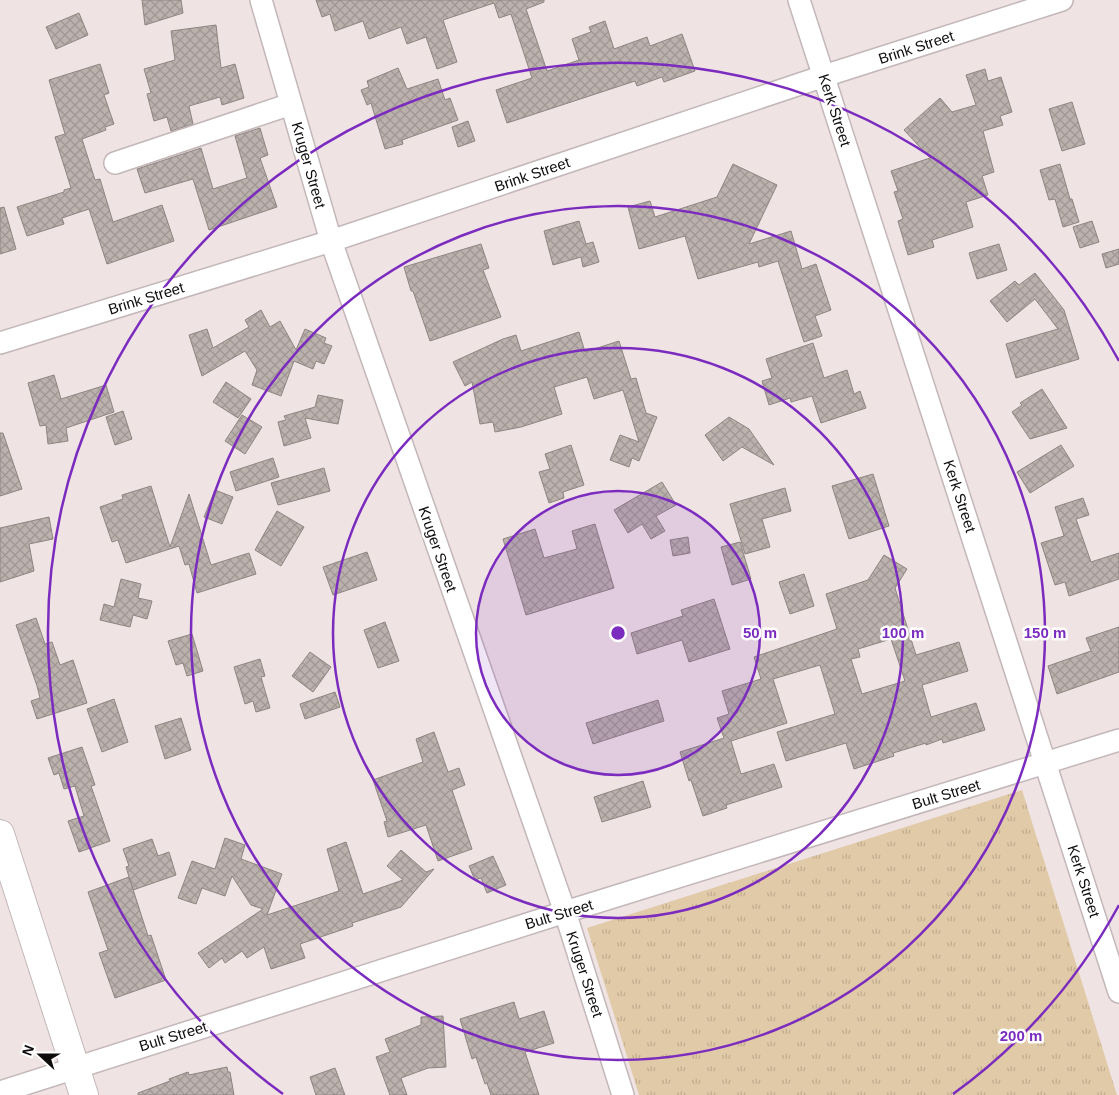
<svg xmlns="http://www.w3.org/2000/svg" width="1119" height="1095" viewBox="0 0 1119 1095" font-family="Arial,sans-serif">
	<defs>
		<pattern id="park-tufts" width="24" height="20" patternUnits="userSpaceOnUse" patternTransform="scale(1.25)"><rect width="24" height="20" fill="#e1caa7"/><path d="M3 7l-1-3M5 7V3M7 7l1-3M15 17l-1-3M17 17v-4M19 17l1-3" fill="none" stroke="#c0ac8f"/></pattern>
		<pattern id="building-cross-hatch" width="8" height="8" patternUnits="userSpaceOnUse" patternTransform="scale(1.25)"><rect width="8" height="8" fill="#bbb1ad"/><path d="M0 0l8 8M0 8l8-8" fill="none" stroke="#a09794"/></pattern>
	</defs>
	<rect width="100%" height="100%" fill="#efe3e4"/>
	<polygon fill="url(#park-tufts)" points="1022,790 1117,1095 639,1095 587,928"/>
	<g fill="url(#building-cross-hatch)" stroke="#8e8581" fill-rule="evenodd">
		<polygon points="142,0 181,0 183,13 145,25"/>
		<polygon points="316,0 544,0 544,2 526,9 547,71 579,60 572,39 591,32 589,27 605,21 614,49 647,37 650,46 682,34 695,71 664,82 662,77 637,86 635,81 507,123 496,90 532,78 511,14 499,18 494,3 443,20 457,62 437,69 426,37 407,44 401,27 369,39 363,21 335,31 330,14 322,17"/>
		<polygon points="79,13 88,35 56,49 46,27"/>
		<polygon points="216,25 221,68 235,64 244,98 222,105 220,97 189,106 193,124 171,131 167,117 154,121 147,94 151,93 144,69 175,60 171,31"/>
		<polygon points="100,64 109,93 104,95 114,124 105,127 106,130 82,139 95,180 100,179 113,222 162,205 174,241 107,264 89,209 62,218 64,224 27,236 17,207 64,192 64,190 71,188 55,137 65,134 49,80"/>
		<polygon points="398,68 407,89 438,79 445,100 450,98 458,120 402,140 403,144 385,149 371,103 367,105 361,90 369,87 367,81"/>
		<polygon points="985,69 988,81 1001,77 1012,112 1000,116 1003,125 983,131 994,172 982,176 988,195 966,202 973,227 932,240 934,247 908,255 898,221 903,219 894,192 898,191 891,171 930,158 904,130 940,98 952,112 976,105 966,75"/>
		<polygon points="1072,102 1085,144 1062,151 1049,109"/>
		<polygon points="468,121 475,141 458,147 452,127"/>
		<polygon points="260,128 268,155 260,158 277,207 209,230 193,179 145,193 137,169 201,148 213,189 247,178 235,136"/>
		<polygon points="733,164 777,185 749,244 791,231 802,269 816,264 831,310 815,316 822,336 804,342 778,261 759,267 758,262 698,279 685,236 639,249 628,207 650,201 655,217 717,197"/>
		<polygon points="1060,164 1070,199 1072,199 1079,222 1063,227 1055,199 1049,200 1040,170"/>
		<polygon points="4,207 16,249 0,254 0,208"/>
		<polygon points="579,221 586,244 593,242 599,262 583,267 581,257 553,265 544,231"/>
		<polygon points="1092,221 1099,242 1080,248 1073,227"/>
		<polygon points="481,244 489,268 483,270 501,317 430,341 413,291 411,291 404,267"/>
		<polygon points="999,244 1007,270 977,279 969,253"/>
		<polygon points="1119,249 1119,264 1106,268 1102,254"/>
		<polygon points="1035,273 1064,310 1079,359 1016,378 1006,344 1058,329 1035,299 1007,322 990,301 1015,281 1019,285"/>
		<polygon points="261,310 270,327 280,321 296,350 305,329 326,338 324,343 332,346 324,364 316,361 313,369 294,361 281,396 252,385 257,370 245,351 202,376 189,335 207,329 213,348 249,327 245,320"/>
		<polygon points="579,332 585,352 619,341 631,379 636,378 646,413 657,417 639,461 632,458 629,467 610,460 620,435 639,442 623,390 594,399 587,377 554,387 562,414 521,427 495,432 493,422 480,424 472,382 465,386 453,362 503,339 516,335 521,351"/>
		<polygon points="813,343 824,378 847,370 854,394 860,391 866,408 821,423 812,396 791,402 790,398 769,405 762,381 772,378 766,359"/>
		<polygon points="54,375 61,399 106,385 114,412 66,428 68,441 48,444 46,425 40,426 28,383"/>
		<polygon points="226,382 251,399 238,418 213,402"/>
		<polygon points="1042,389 1067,428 1030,439 1012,412 1022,405 1020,403"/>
		<polygon points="318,395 343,400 338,424 305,418 311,438 284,446 278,422 286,420 284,416 315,407"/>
		<polygon points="123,411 132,439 115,445 106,417"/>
		<polygon points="242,415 262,427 245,454 225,441"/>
		<polygon points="729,417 749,429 774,465 742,447 723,461 705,435"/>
		<polygon points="0,433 3,433 22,489 0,496"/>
		<polygon points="571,445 584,485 563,492 564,498 549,503 539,472 550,469 545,454"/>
		<polygon points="1061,445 1074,466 1030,493 1017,472"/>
		<polygon points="273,458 279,477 236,491 230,472"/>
		<polygon points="324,468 330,491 278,505 271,483"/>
		<polygon points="873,474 889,526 849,539 832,486"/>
		<polygon points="662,482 676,505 656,516 665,531 651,539 642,524 628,533 614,510"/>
		<polygon points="151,486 170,547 189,494 211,565 249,553 256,574 197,593 189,564 185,565 179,546 126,563 118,540 112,542 100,507 123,499 122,495"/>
		<polygon points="785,488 791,511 762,519 770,547 745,554 730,504"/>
		<polygon points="215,490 233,497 222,524 204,517"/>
		<polygon points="1083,498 1089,515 1076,519 1091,562 1119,553 1119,579 1069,596 1065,582 1055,585 1041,543 1064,536 1055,507"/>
		<polygon points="277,511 304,527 281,566 255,550"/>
		<polygon points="49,517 53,539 29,544 34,571 0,582 0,528"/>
		<polygon points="595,524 614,588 526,615 503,539 535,529 544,558 577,549 572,531"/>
		<polygon points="688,537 690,553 673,556 670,540"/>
		<polygon points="740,542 751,579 732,585 721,547"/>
		<polygon points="367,552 377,580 333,595 323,567"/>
		<path d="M 884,555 L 907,569 L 895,588 L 916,655 L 959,642 L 968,671 L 922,685 L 931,717 L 976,703 L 985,730 L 943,743 L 942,739 L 926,745 L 926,743 L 893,753 L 894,756 L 854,769 L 846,743 L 786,761 L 777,732 L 835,714 L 820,665 L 773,679 L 787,723 L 731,741 L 741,774 L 774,764 L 782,787 L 726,805 L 727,808 L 703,816 L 691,780 L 689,781 L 680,752 L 724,738 L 717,718 L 729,714 L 722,691 L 761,679 L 754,657 L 837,629 L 826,594 L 868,580 ZM 891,639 L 905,681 L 862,694 L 851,659 L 860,657 L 858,649 Z"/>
		<polygon points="804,574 814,606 790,614 779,582"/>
		<polygon points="121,579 141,584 138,598 152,601 147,619 133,615 130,627 100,620 104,604 114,607"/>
		<polygon points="714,599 730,649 689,662 682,640 637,654 631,633 683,616 681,610"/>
		<polygon points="36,618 45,644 52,642 60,665 73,660 87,703 37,719 31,701 40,698 37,686 16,625"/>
		<polygon points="385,622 399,661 378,668 364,630"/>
		<polygon points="1119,627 1119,672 1057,694 1048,666 1091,651 1086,638"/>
		<polygon points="192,634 203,671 187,676 183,663 176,665 168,641"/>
		<polygon points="310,652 331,667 313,692 292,676"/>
		<polygon points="260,659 265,676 261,677 270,708 256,712 253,701 245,704 234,667"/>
		<polygon points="335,692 340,707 305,719 300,704"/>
		<polygon points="114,699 128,742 102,752 87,709"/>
		<polygon points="658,700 664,721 593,744 586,723"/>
		<polygon points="181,718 191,750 165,759 155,726"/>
		<polygon points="434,732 448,772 459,768 465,785 452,790 472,849 438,861 426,825 388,837 384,822 387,821 373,780 423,762 416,739"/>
		<polygon points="82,747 95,785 91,786 110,841 79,852 68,821 84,816 75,786 64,789 59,773 54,775 48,758"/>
		<polygon points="643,781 651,807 602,822 594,797"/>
		<polygon points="225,838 245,845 241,859 282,874 267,915 339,891 327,849 346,842 363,894 403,880 387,866 401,850 426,872 434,869 401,907 352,923 353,926 300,944 305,958 271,969 264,947 247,958 242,951 225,963 222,958 209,968 198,953 263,909 251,905 232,876 225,896 202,888 196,904 178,898 192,861 215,869"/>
		<polygon points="152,839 158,856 169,852 176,875 133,890 126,867 129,866 123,849"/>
		<polygon points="493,856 506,885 487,893 481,878 475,880 469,866"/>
		<polygon points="129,877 148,936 151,935 166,980 115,998 99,953 108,950 88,892"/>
		<polygon points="514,1002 519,1019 544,1011 554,1043 525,1052 539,1095 491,1095 487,1083 485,1084 476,1057 472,1059 460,1019"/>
		<polygon points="443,1016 446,1067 428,1068 401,1078 407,1095 390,1095 376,1057 390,1052 385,1039 421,1025 421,1017"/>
		<polygon points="227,1067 228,1072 230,1072 234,1095 138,1095 138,1093 170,1081 169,1079 188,1072 189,1075"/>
		<polygon points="335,1068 345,1095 316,1095 310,1077"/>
	</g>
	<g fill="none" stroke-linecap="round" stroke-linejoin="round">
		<g stroke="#c3b7b9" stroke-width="24">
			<g id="street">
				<polyline points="261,0 331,241 565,912 623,1095"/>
				<polyline points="799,0 1119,992"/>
				<polyline points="115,163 291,104"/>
				<polyline points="0,343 331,241 824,76 1062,0"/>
				<polyline points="0,1092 565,912 1119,740"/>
			</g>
		</g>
		<g stroke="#c3b7b9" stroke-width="30">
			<polyline id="secondary" points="0,834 84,1095"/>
		</g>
		<use href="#street" stroke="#fff" stroke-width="21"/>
		<use href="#secondary" stroke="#fff" stroke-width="28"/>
	</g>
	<circle cx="618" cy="633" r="142" fill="#7b2cbf" fill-opacity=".12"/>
	<g fill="none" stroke="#7b2cbf" stroke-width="2.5">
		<circle cx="618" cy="633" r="142"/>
		<circle cx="618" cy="633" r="285"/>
		<circle cx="618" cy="633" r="427"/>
		<path d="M1119 905A570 570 0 0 1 953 1094M283 1094A570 570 0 1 1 1119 361"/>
	</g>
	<g text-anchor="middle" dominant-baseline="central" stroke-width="5" stroke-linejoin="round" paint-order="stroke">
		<g font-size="15" fill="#0f0c0c" stroke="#fff">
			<text transform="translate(916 47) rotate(-18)">Brink Street</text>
			<text transform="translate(835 110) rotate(72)">Kerk Street</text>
			<text transform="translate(309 165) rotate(74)">Kruger Street</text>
			<text transform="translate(532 174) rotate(-19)">Brink Street</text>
			<text transform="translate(146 298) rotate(-17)">Brink Street</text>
			<text transform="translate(960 496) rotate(72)">Kerk Street</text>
			<text transform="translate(438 549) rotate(71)">Kruger Street</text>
			<text transform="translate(946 794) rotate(-17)">Bult Street</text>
			<text transform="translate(1084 881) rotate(72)">Kerk Street</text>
			<text transform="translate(559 914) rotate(-17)">Bult Street</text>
			<text transform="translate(585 974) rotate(72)">Kruger Street</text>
			<text transform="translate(173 1036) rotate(-17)">Bult Street</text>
		</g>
	</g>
	<circle cx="618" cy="633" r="8" fill="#7b2cbf" stroke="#fff" stroke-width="2.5"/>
	<g font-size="15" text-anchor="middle" font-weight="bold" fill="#7b2cbf" stroke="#fff" stroke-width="5" stroke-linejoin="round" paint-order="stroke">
		<text x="760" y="638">50 m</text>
		<text x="903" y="638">100 m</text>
		<text x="1045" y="638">150 m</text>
		<text x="1021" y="1041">200 m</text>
	</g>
	<g transform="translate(40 1055) rotate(291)" stroke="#ffffff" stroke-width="4" paint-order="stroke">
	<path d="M0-4L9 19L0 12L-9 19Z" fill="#0f0c0c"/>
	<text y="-8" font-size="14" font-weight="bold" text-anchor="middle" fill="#0f0c0c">N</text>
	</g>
</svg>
